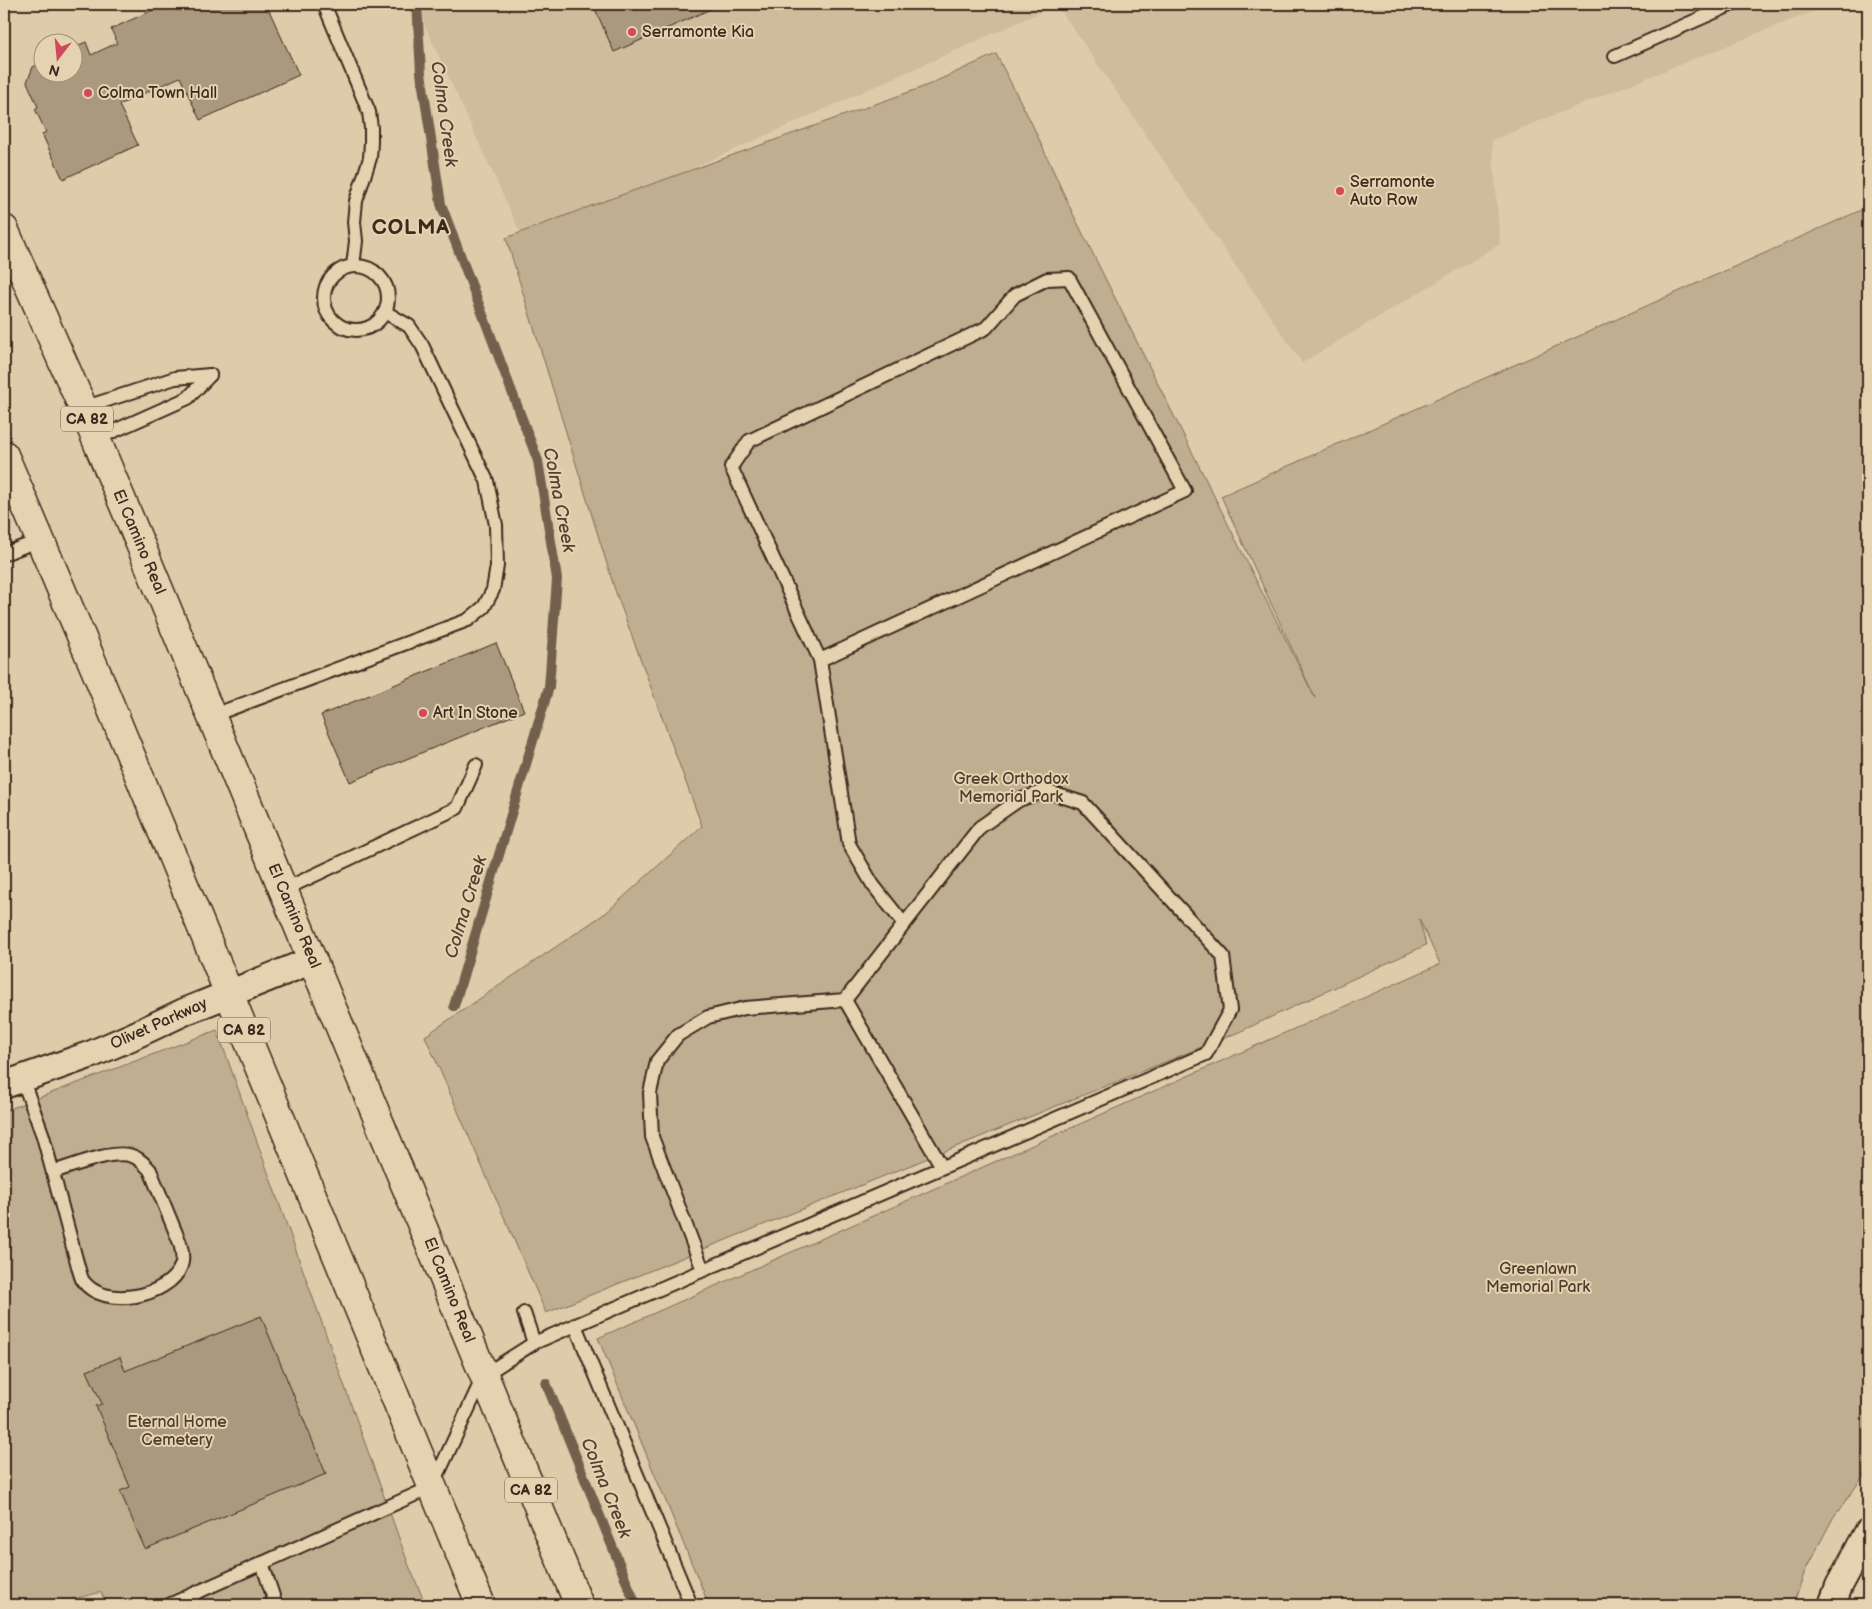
<svg xmlns="http://www.w3.org/2000/svg" width="1872" height="1609" viewBox="0 0 1872 1609" font-family="'Balsamiq Sans',sans-serif">
	<rect width="100%" height="100%" fill="#decbaa"/>
	<filter id="ink" filterUnits="userSpaceOnUse"><feTurbulence type="fractalNoise" baseFrequency=".02" numOctaves="2"/><feDisplacementMap in="SourceGraphic" scale="10" xChannelSelector="R" yChannelSelector="G"/><feConvolveMatrix kernelMatrix="1 2 1 2 8 2 1 2 1" color-interpolation-filters="sRGB"/></filter>
	<g filter="url(#ink)">
		<polygon fill="#cfbc9d" points="415,4 1831,4 1492,140 1500,244 1302,363 1057,5 525,243"/>
		<g fill="#c0ae90" stroke="#7e6c57">
			<polygon points="996,54 1031,122 1073,214 1315,698 1221,496 1868,207 1868,1470 1833,1518 1805,1571 1793,1605 709,1605 598,1338 1440,964 1419,919 1426,945 1239,1032 546,1313 425,1036 607,912 702,826 615,590 506,238 599,203 923,87"/>
			<path d="M 217,1030 L 409,1566 L 426,1605 L 106,1605 L 101,1592 C 71,1600 35,1609 4,1603 L 4,1111 Z"/>
		</g>
		<g fill="none" stroke-linecap="round" stroke-linejoin="round">
			<g stroke="#72614d" stroke-width="10">
				<polyline points="417,4 421,73 441,204 538,461 557,579 549,687 454,1006"/>
				<polyline points="546,1383 636,1605"/>
			</g>
		</g>
		<g fill="#ab997f" stroke="#3b2a1e">
			<polygon points="166,4 266,4 299,75 200,120 180,77 119,105 138,145 63,179 42,134 46,132 35,109 38,107 27,82 33,67 42,62 42,72 72,72 72,48 86,42 91,55 117,43 111,29"/>
			<polygon points="593,4 722,4 614,52"/>
			<polygon points="496,643 524,711 350,782 321,715"/>
			<polygon points="261,1316 326,1474 145,1549 120,1491 130,1487 96,1406 102,1404 87,1371 120,1357 125,1371"/>
		</g>
		<g fill="none" stroke-linecap="round" stroke-linejoin="round">
			<g stroke="#3b2a1e" stroke-width="16">
				<g id="lane">
					<polyline points="324,4 369,112 371,128 371,142 370,158 356,201 354,222 356,241 353,266"/>
					<polyline points="1615,56 1733,4"/>
					<circle cx="356" cy="298" r="32"/>
					<polyline points="83,408 175,378 210,375"/>
					<polyline points="96,439 188,398 210,375"/>
					<polyline points="4,554 40,540"/>
					<polyline points="820,660 1185,491 1069,278 1047,279 1015,295 986,328 749,441 731,467 820,660 849,844 873,885 904,924"/>
					<polyline points="211,716 468,620 484,607 493,590 497,566 496,525 487,481 422,345 409,326 385,312"/>
					<polyline points="283,890 457,808 476,765"/>
					<polyline points="845,1000 942,1167"/>
					<path d="M 22,1078 L 43,1136 L 79,1270 C 80,1273 81,1278 83,1281 C 104,1310 169,1297 181,1266 C 184,1258 182,1250 180,1243 L 150,1170 C 145,1165 140,1158 132,1156 C 113,1149 73,1166 53,1172"/>
					<polyline points="524,1313 534,1343"/>
					<polyline points="575,1325 691,1605"/>
					<polyline points="262,1563 276,1605"/>
					<polyline points="169,1605 432,1487 484,1375 534,1343 1206,1054 1230,1010 1223,956 1083,803 1045,791 1019,800 980,827 845,1000 745,1008 708,1017 678,1035 657,1061 650,1093 652,1137 703,1270"/>
				</g>
			</g>
			<g stroke="#3b2a1e" stroke-width="30">
				<g id="street">
					<polyline points="4,1085 92,1054 131,1037 186,1011 313,960"/>
					<polyline points="1832,1605 1839,1586 1868,1532"/>
				</g>
			</g>
			<g stroke="#3b2a1e" stroke-width="31">
				<g id="primary">
					<polyline points="4,229 83,408 146,558 579,1605"/>
					<polyline points="4,455 96,671 481,1605"/>
				</g>
			</g>
			<use href="#lane" stroke="#e5d2b0" stroke-width="12"/>
			<use href="#street" stroke="#e5d2b0" stroke-width="26"/>
			<use href="#primary" stroke="#e5d2b0" stroke-width="28"/>
		</g>
	</g>
	<g fill="#d1495b" stroke="#e5d2b0" stroke-width="2">
		<circle cx="632" cy="32" r="5"/>
		<circle cx="88" cy="93" r="5"/>
		<circle cx="1340" cy="191" r="5"/>
		<circle cx="423" cy="713" r="5"/>
	</g>
	<g text-anchor="middle" dominant-baseline="central" stroke-width="4" stroke-linejoin="round" paint-order="stroke">
		<g fill="#e5d2b0" stroke="#6e5c4a" stroke-width="1">
			<rect x="61" y="406.5" width="52" height="25" rx="4"/>
			<rect x="218" y="1017.5" width="52" height="25" rx="4"/>
			<rect x="505" y="1477.5" width="52" height="25" rx="4"/>
		</g>
		<g font-size="15" font-weight="bold" fill="#3b2a1e">
			<text x="87" y="419">CA 82</text>
			<text x="244" y="1030">CA 82</text>
			<text x="531" y="1490">CA 82</text>
		</g>
		<g font-size="16" fill="#3b2a1e" stroke="#e5d2b0" text-anchor="start">
			<text x="642" y="32">Serramonte Kia</text>
			<text x="98" y="93">Colma Town Hall</text>
			<text x="1350" y="182">Serramonte<tspan x="1350" dy="18">Auto Row</tspan></text>
			<text x="433" y="713">Art In Stone</text>
		</g>
		<g font-size="16" fill="#3b2a1e" stroke="#e5d2b0">
			<text transform="translate(139 542) rotate(67)">El Camino Real</text>
			<text transform="translate(294 916) rotate(67)">El Camino Real</text>
			<text transform="translate(159 1024) rotate(-24)">Olivet Parkway</text>
			<text transform="translate(449 1290) rotate(68)">El Camino Real</text>
		</g>
		<g font-size="16" fill="#4f3e2f" stroke="#e5d2b0">
			<text x="1011" y="779">Greek Orthodox<tspan x="1011" dy="18">Memorial Park</tspan></text>
			<text x="1538" y="1269">Greenlawn<tspan x="1538" dy="18">Memorial Park</tspan></text>
			<text x="177" y="1422">Eternal Home<tspan x="177" dy="18">Cemetery</tspan></text>
		</g>
		<g font-size="18" font-style="italic" fill="#524132" stroke="#e5d2b0">
			<text transform="translate(444 114) rotate(82)">Colma Creek</text>
			<text transform="translate(559 500) rotate(79)">Colma Creek</text>
			<text transform="translate(466 907) rotate(-73)">Colma Creek</text>
			<text transform="translate(606 1488) rotate(68)">Colma Creek</text>
		</g>
		<g font-size="21" font-weight="bold" letter-spacing="1" fill="#3b2a1e" stroke="#e5d2b0">
			<text x="411" y="227">COLMA</text>
		</g>
	</g>
	<rect width="1872" height="1609" fill="none" stroke="#e5d2b0" stroke-width="20"/>
	<rect x="10" y="10" width="1852" height="1589" fill="none" stroke="#3b2a1e" stroke-width="2" filter="url(#ink)"/>
	<g transform="translate(58 58) rotate(196)"><circle r="24" fill="#e5d2b0" stroke="#a18f76"/>
	<path d="M0-4L9 19L0 12L-9 19Z" fill="#d1495b"/>
	<text y="-8" font-size="14" font-weight="bold" text-anchor="middle" fill="#3b2a1e">N</text>
	</g>
</svg>
